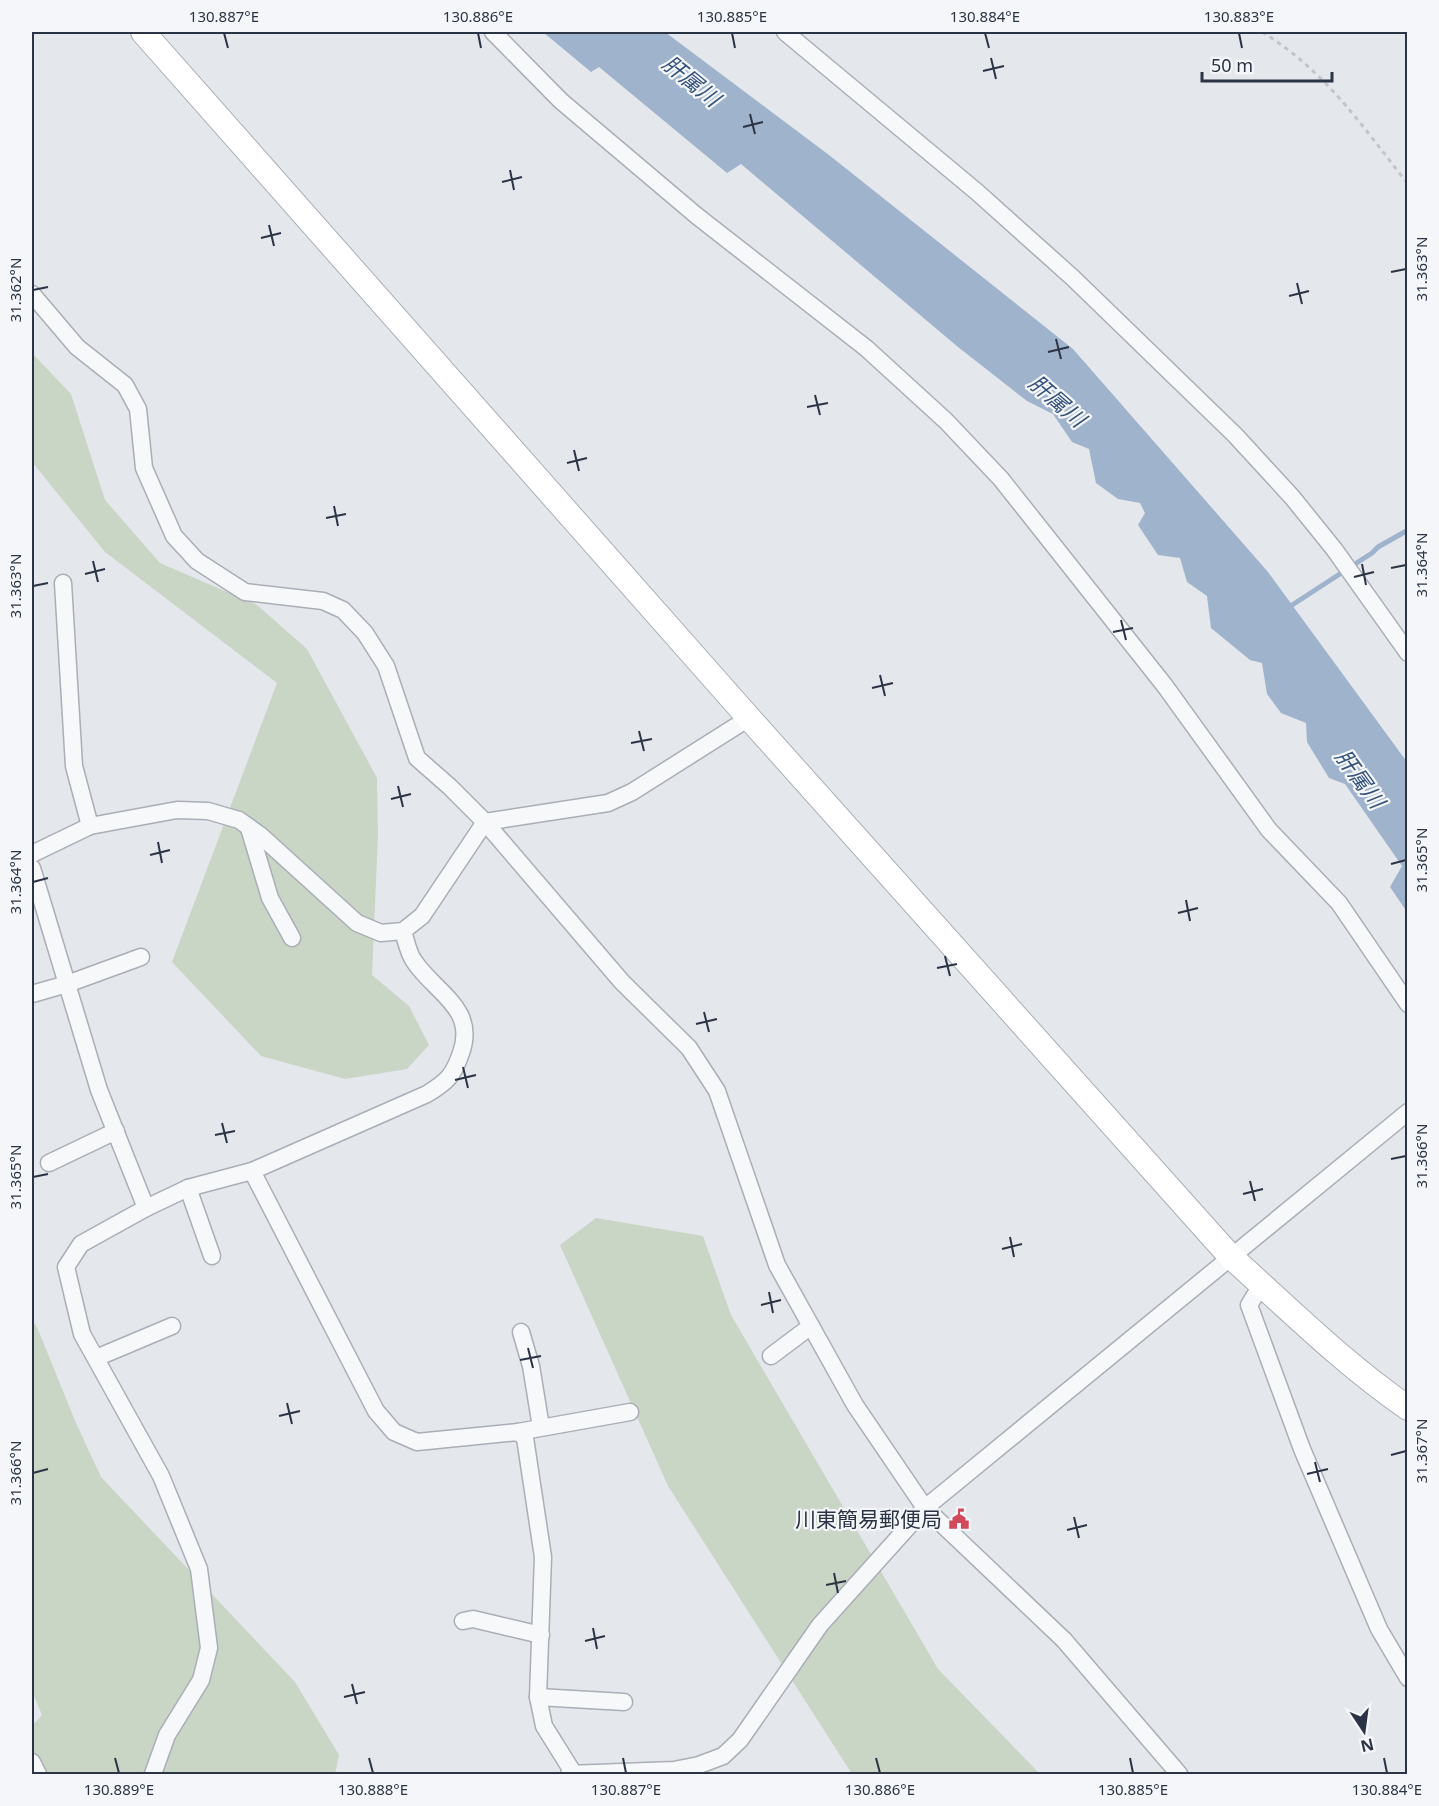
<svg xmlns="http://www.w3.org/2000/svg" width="1439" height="1806" viewBox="0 0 1439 1806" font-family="'Noto Sans','Noto Sans JP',sans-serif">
	<rect width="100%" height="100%" fill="#e4e7ec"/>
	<g fill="#c9d6c5">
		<polygon points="32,353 71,394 105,500 160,563 257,605 307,649 377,778 378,834 372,975 409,1006 429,1045 407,1069 345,1079 261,1056 172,962 277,683 105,552 32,462"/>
		<polygon points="596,1218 703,1236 731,1315 938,1669 1040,1774 852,1774 668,1486 560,1245"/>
		<polygon points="32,1320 37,1327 76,1423 101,1477 295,1682 339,1755 335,1774 32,1774 32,1726 42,1715 32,1691"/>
	</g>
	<polygon fill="#9fb4cc" points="543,32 665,32 829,155 1073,349 1268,572 1407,762 1407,912 1390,887 1402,866 1345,784 1329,778 1307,742 1306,723 1281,713 1267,694 1262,663 1250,660 1211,628 1207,596 1187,582 1180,558 1158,555 1138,525 1145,513 1140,503 1118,499 1096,483 1089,449 1072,442 1053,414 1027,401 958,347 741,164 727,173 599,67 591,72"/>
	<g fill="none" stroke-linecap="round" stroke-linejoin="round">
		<polyline stroke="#9fb4cc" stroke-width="5" points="1286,609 1372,553 1378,547 1408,530"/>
		<g stroke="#a9aeb7" stroke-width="19">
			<g id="street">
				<polyline points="493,32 561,101 697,216 866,348 946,421 1001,479 1165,686 1269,830 1339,903 1408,1004"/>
				<polyline points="785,32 977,192 1073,278 1235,435 1292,497 1334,549 1408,653"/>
				<polyline points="32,294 77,347 125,385 138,409 144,468 174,536 197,561 245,592 323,601 343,610 365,633 386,666 417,758 450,787 485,822 622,982 689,1048 717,1091 777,1265 855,1405 925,1508 1064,1640 1179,1774"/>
				<polyline points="63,583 74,766 90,826"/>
				<polyline points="249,828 270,898 292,938"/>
				<polyline points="32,854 90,826 177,810 208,811 239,820 260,835 357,923 381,933 403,931 422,916 485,822 608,803 632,792 749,718"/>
				<polyline points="32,868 99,1090 146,1208"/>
				<polyline points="32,994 67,984 141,957"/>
				<polyline points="49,1163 116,1131"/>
				<polyline points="252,1171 376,1411 394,1432 417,1442 518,1432 525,1438 543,1557 538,1697 544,1726 574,1774"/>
				<polyline points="188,1188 212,1256"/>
				<polyline points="1262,1284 1249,1305 1302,1449 1379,1629 1408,1678"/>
				<polyline points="521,1332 531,1366 541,1427"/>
				<polyline points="771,1356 811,1326"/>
				<polyline points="96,1358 172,1326"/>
				<polyline points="518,1432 630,1412"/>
				<polyline points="463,1621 473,1619 541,1635"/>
				<polyline points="538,1697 624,1702"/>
				<polyline points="32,1762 38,1774"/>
				<path d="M 153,1774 L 167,1735 L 201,1680 L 209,1648 L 199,1569 L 161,1476 L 82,1334 L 66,1267 L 81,1244 L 146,1208 L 188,1188 L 252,1171 L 427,1094 C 448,1081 453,1076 461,1053 C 477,1008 435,993 414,961 C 408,953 406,940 403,931"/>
				<polyline points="569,1774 674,1770 699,1765 723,1756 740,1740 820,1625 925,1508 1408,1112"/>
			</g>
		</g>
		<g stroke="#a9aeb7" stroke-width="26">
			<path id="secondary" d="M 143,32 L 749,718 L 1230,1256 C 1288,1308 1344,1364 1408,1408"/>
		</g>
		<path stroke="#c2c5cb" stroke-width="3" stroke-dasharray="4.5 4.5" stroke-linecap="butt" d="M 1262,32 C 1326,71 1362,126 1408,184"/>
		<use href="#street" stroke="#f7f8fa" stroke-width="16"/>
		<use href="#secondary" stroke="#fff" stroke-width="24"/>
	</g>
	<path fill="none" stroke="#2b3445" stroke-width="2" d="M 224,33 L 228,48M 478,33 L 481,48M 732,33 L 735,48M 985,33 L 989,48M 1239,33 L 1242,48M 991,58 L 996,79M 983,71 L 1004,66M 750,114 L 755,134M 743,127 L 763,122M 510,170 L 514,190M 502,182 L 522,177M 269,225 L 274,246M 261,238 L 281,233M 1391,272 L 1406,269M 1297,283 L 1302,304M 33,290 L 48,287M 1289,296 L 1309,291M 1056,339 L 1061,359M 1048,352 L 1069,347M 815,395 L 820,415M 807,407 L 828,403M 574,450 L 579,471M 567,463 L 587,458M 334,506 L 338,526M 326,518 L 346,514M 93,561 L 98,582M 1362,564 L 1366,585M 1391,568 L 1406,565M 85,574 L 105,569M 1354,577 L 1374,572M 33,586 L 48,583M 1121,620 L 1126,640M 1113,632 L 1133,628M 880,675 L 885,696M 872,688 L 893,683M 639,731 L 644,751M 631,743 L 652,739M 398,786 L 403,807M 391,799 L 411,794M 158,842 L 162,863M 150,855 L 170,850M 1391,864 L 1406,860M 33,882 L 48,878M 1186,900 L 1190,921M 1178,913 L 1198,908M 945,956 L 950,976M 937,968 L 957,964M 704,1012 L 709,1032M 696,1024 L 717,1019M 463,1067 L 468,1088M 455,1080 L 476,1075M 222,1123 L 227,1143M 215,1135 L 235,1131M 1391,1159 L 1406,1156M 33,1177 L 48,1174M 1250,1181 L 1255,1201M 1243,1194 L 1263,1189M 1010,1237 L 1014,1257M 1002,1249 L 1022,1244M 769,1292 L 773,1313M 761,1305 L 781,1300M 528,1348 L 533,1368M 520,1360 L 541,1356M 287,1403 L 292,1424M 279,1416 L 300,1411M 1391,1455 L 1406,1451M 1315,1462 L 1320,1482M 33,1473 L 48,1469M 1307,1474 L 1328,1469M 1074,1517 L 1079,1538M 1067,1530 L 1087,1525M 834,1573 L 838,1593M 826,1585 L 846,1581M 593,1628 L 597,1649M 585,1641 L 605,1636M 352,1684 L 357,1704M 344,1697 L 365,1692M 115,1758 L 119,1773M 369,1758 L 373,1773M 623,1758 L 626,1773M 876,1758 L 880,1773M 1130,1758 L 1133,1773M 1384,1758 L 1387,1773"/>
	<defs>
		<g id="civic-bare" transform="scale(1.62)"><path d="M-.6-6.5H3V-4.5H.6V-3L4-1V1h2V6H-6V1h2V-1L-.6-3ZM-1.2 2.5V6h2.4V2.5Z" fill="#d1495b" stroke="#f4f6f9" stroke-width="2.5" paint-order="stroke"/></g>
	</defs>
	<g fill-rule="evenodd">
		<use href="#civic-bare" x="959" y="1519"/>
	</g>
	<g text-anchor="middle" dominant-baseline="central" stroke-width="4.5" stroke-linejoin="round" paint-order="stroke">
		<g font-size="21" fill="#2b3445" stroke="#f4f6f9" text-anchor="end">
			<text x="942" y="1519">川東簡易郵便局</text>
		</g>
		<g font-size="22" font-style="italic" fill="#34527a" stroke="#f4f6f9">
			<text transform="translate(692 80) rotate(39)">肝属川</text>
			<text transform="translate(1058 400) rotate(41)">肝属川</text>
			<text transform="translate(1361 778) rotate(54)">肝属川</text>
		</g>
	</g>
	<rect width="1439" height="1806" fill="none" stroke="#f4f6f9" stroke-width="66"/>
	<g transform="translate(1364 1731) rotate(167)" stroke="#f4f6f9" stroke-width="4.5" paint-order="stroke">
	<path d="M0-4.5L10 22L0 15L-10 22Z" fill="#2b3445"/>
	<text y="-9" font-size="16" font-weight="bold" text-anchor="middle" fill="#2b3445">N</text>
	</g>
	<path d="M1202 72v9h130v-9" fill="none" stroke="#2b3445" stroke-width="3"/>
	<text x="1211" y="72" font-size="18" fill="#2b3445" stroke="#f4f6f9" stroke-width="4.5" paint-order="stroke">50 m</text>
	<rect x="33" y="33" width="1373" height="1740" fill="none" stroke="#2b3445" stroke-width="2"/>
	<g font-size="15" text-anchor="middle" fill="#2b3445">
		<text x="224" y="22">130.887°E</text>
		<text x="478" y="22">130.886°E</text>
		<text x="732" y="22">130.885°E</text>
		<text x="985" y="22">130.884°E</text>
		<text x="1239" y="22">130.883°E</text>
		<text transform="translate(1422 269) rotate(-90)" y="5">31.363°N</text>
		<text transform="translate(16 290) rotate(-90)" y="5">31.362°N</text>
		<text transform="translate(1422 565) rotate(-90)" y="5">31.364°N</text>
		<text transform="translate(16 586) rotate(-90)" y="5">31.363°N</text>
		<text transform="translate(1422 860) rotate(-90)" y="5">31.365°N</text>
		<text transform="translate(16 882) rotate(-90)" y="5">31.364°N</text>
		<text transform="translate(1422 1156) rotate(-90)" y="5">31.366°N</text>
		<text transform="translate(16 1177) rotate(-90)" y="5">31.365°N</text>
		<text transform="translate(1422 1451) rotate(-90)" y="5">31.367°N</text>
		<text transform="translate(16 1473) rotate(-90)" y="5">31.366°N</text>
		<text x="119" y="1795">130.889°E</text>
		<text x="373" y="1795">130.888°E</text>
		<text x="626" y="1795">130.887°E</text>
		<text x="880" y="1795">130.886°E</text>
		<text x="1133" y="1795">130.885°E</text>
		<text x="1387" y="1795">130.884°E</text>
	</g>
</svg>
